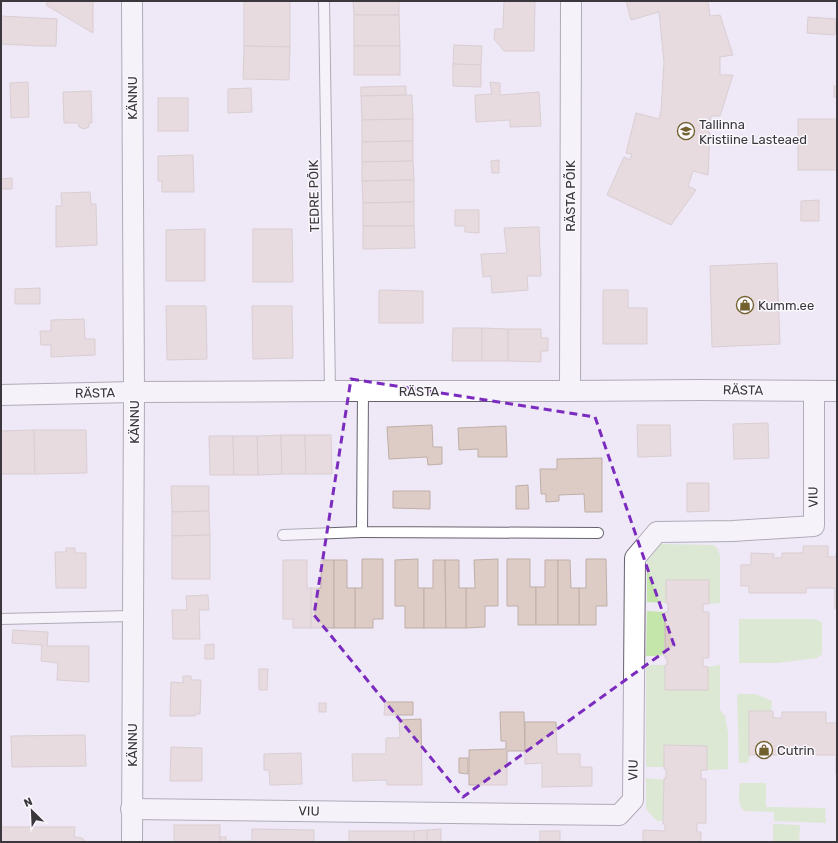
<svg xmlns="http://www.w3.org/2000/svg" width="838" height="843" viewBox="0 0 838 843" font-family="Rubik,sans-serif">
	<rect width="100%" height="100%" fill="#efe8f6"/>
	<g fill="#c5e6aa">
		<polygon points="659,544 713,545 718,549 720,556 720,603 709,604 709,580 666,580 666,603 647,602 647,555"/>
		<polygon points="647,611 665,612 664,656 646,656"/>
		<polygon points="739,619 811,619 818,620 822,623 822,654 817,658 777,663 739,663"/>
		<polygon points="646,665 665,665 665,690 708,690 708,667 720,665 720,710 725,716 728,733 728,769 707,770 707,746 664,745 664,767 646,767"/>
		<polygon points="737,694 755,694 772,701 771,711 749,711 749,760 747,763 739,763"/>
		<polygon points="646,778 664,780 663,821 657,821 646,809"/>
		<path d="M 740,783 L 766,783 L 766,807 L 825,808 L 826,823 L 774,821 L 774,812 L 744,811 C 737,804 739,792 740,783 Z"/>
		<polygon points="773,824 800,825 799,842 773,841"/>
	</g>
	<g fill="#ddccc5" stroke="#bfafa8">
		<polygon points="48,1 93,1 93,33 46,5"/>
		<polygon points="244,1 290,1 290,47 244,46"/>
		<polygon points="353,1 399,1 399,15 354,15"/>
		<polygon points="504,1 535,1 534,51 504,51 494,39 495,29 503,29"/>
		<polygon points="626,1 708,1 710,16 720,15 733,55 720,57 720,75 733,75 720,116 711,116 708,132 710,133 708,175 693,171 688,186 696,190 671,225 607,195 624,157 630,160 632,154 626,153 636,113 659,119 661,111 664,62 659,12 631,20"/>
		<polygon points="354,15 399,15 400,46 354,46"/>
		<polygon points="1,16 57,19 56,46 40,46 1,44"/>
		<polygon points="808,17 836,19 835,35 807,33"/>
		<polygon points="454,45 482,46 481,65 453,64"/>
		<polygon points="244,46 290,47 289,80 243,79"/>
		<rect x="354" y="46" width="46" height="29"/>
		<polygon points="453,64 481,65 481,87 453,86"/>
		<polygon points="28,82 29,117 11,118 10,83"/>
		<polygon points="490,82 500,83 500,95 539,92 541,126 510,127 510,120 476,122 475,95 492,94"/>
		<polygon points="406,86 406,95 361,96 361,87"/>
		<rect x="834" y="86" width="3" height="11"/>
		<polygon points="251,88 252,112 228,113 228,89"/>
		<polygon points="91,91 92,123 89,123 89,127 84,129 79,127 78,123 64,123 63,92"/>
		<polygon points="412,95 413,119 362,120 361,96"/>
		<rect x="158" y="98" width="30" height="33"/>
		<polygon points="413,119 413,141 362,142 362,120"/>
		<rect x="798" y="119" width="39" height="51"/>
		<polygon points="413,141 413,161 362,162 362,142"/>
		<polygon points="193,155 194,192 162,192 162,181 158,181 158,156"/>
		<polygon points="499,160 499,173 492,173 491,161"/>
		<polygon points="413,161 414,180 362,181 362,162"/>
		<polygon points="12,178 12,189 1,189 1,179"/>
		<polygon points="414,180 414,202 363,203 362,181"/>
		<polygon points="90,192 91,204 96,204 97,245 56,247 56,206 62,206 61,193"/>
		<polygon points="819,200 819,221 801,221 801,201"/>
		<polygon points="414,202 414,226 363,226 363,203"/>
		<polygon points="455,210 479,210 479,233 465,232 465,226 455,226"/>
		<polygon points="363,226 414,226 415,248 363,249"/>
		<polygon points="539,227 541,276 527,276 528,290 492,293 491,276 483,277 481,254 507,253 504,228"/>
		<polygon points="205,229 205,281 166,281 166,230"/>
		<polygon points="253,229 292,229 293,282 253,282"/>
		<polygon points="777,263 780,344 712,347 710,266"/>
		<polygon points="40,288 40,304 15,304 15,289"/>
		<polygon points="379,290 423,291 423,323 379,323"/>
		<polygon points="603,290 628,290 628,308 647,308 647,344 603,344"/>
		<polygon points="166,306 206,306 207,359 167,360"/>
		<polygon points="252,306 292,306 293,358 253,359"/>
		<polygon points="84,319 85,339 95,339 95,355 51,357 51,345 41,345 40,331 51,331 51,320"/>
		<polygon points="453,328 482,328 482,361 452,361"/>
		<polygon points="482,328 508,329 508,361 482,361"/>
		<polygon points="508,329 541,329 541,338 548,338 548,351 541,351 541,362 508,361"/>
		<polygon points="768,423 769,458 734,459 733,424"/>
		<polygon points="432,425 433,447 442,447 442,464 428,465 427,457 389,459 387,427"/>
		<polygon points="637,425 670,425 671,456 638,457"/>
		<polygon points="506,426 507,457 478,457 478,449 459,450 458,428"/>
		<polygon points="34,430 35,474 1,474 1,431"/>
		<polygon points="34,430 86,430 87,473 35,474"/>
		<polygon points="281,435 282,474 258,475 257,436"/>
		<polygon points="281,435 305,435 306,474 282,474"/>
		<polygon points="305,435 331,435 332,474 306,474"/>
		<polygon points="209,436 233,436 234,475 210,475"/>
		<polygon points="233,436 257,436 258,475 234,475"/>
		<polygon points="602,458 602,512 585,512 584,494 559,495 559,501 546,502 546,494 541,494 540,469 557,469 557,459"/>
		<polygon points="687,483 709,483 709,511 687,512"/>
		<polygon points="528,485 529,509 516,509 516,486"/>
		<polygon points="171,486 209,486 209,511 172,512"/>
		<polygon points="393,491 430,491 430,509 393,508"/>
		<polygon points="209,511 210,535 172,536 172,512"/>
		<polygon points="210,535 210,579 172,579 172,536"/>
		<polygon points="803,546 828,546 828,557 836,557 836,553 837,553 837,609 835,609 835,588 806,588 806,593 749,593 749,586 741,586 741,565 751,565 751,553 774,554 773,558 782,558 782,553 803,553"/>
		<polygon points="66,548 75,548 75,553 86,553 86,588 56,588 55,552 66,552"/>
		<polygon points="362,559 383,559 383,619 373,619 373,628 355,628 355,588 362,588"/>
		<polygon points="418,559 418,588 424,588 424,628 405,628 405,606 395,606 395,560"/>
		<polygon points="498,559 498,606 485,606 485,627 466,628 466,588 475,588 474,560"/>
		<polygon points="507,559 530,559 530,587 536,587 536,625 518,625 518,606 507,606"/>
		<polygon points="586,559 606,559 607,606 596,606 596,625 579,625 579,588 586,588"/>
		<polygon points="283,560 307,560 307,588 311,588 311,628 293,628 293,619 283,619"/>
		<polygon points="321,560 334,560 334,628 311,628 311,588 321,588"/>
		<polygon points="334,560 347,560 347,588 355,588 355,628 334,628"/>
		<polygon points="433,560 445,560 446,628 424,628 424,588 433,588"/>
		<polygon points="445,560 459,560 459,588 466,588 466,628 446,628"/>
		<polygon points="545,560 558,560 558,625 536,625 536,587 545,587"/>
		<polygon points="558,560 570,560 571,588 579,588 579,625 558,625"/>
		<polygon points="666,580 709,580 709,604 703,604 703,612 709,612 709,658 703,658 703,666 708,667 708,690 665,690 665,665 667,665 667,658 665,658 665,612 668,612 668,603 666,603"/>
		<polygon points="208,595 209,610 199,610 200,639 173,639 172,610 187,610 186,596"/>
		<polygon points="13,630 48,632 47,646 89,646 89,682 57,680 58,663 41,661 42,645 12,643"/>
		<polygon points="214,644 214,659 205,659 205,645"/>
		<polygon points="259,669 268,669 267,690 259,690"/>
		<polygon points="183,676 191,676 191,680 201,680 200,714 195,714 195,716 170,716 171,682 183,683"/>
		<polygon points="385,702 413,702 413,715 384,715"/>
		<rect x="319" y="703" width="7" height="9"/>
		<polygon points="749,711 773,711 773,718 782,718 782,712 826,712 826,723 836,723 837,719 837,774 836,774 836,755 749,755"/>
		<polygon points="500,712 524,712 525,751 507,751 507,785 469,785 469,750 506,749 506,741 501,741"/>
		<polygon points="421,719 422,785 387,785 387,780 353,781 352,754 386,754 386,738 400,738 399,720"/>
		<polygon points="525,722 556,722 557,754 580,754 580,767 592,767 592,786 542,787 542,763 525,764"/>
		<polygon points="85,735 86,766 12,767 11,736"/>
		<polygon points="664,745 707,746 707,770 701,770 701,779 706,779 706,823 697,823 697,832 701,832 701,842 643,842 643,830 665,831 665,824 663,824 664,778 666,778 666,769 664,769"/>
		<polygon points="171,747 202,748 202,781 170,781"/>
		<polygon points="301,753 302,784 270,785 269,770 264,770 264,754"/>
		<polygon points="459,758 468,758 468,774 459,773"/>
		<rect x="174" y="825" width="46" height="17"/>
		<polygon points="1,827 75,827 74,837 82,838 86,842 1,842"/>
		<polygon points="252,829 314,830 314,842 220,842 220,837 226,837 226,841 252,841"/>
		<polygon points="441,829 441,842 427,842 427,830"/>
		<polygon points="427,830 427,842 414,842 414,831"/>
		<rect x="349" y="831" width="65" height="11"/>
		<rect x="540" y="831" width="20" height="10"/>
	</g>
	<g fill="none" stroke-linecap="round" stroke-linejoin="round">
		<g stroke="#67616e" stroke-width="12">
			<g id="lane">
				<polyline points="324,1 330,391"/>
				<polyline points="363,391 362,532 598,533"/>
				<polyline points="283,535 362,532"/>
				<polyline points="1,619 132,616"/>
			</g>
		</g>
		<g stroke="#67616e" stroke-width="22">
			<g id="street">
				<polyline points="570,391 571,1"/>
				<polyline points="1,395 134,392 330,391 570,391 701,390 837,391"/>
				<polyline points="131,809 619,815 633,800 635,558 657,532 733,531 814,526 814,391"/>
				<polyline points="132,842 134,392 132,1"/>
			</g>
		</g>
		<use href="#lane" stroke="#fff" stroke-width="10"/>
		<use href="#street" stroke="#fff" stroke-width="20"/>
	</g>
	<path d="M0 0H838V843H0ZM 351,379 L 595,417 L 674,645 L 463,797 L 314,615 Z" fill="#efe8f6" fill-opacity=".55" fill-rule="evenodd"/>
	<path fill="none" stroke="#7b2cbf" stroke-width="3" stroke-dasharray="8 5" stroke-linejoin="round" d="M 351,379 L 595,417 L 674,645 L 463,797 L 314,615 Z"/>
	<defs>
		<g id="school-ring" transform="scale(0.9)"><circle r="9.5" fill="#faf7fd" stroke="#72612f" stroke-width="1.5"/><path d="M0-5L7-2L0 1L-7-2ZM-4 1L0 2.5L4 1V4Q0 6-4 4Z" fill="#72612f"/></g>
		<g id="shop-ring" transform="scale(0.9)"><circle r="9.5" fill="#faf7fd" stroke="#72612f" stroke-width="1.5"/><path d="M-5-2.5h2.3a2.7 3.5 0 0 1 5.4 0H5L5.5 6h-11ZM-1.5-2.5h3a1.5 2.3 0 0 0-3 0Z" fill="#72612f"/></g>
	</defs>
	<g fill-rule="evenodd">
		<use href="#school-ring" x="686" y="131"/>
		<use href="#shop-ring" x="745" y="305"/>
		<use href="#shop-ring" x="764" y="750"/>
	</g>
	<g text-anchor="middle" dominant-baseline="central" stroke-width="3" stroke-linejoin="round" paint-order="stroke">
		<g font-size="13" fill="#3b383d" stroke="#faf7fd">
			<text transform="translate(132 98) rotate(-90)">KÄNNU</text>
			<text transform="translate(314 196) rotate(-91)">TEDRE PÕIK</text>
			<text transform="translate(570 196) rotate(-90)">RÄSTA PÕIK</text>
			<text transform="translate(743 390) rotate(1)">RÄSTA</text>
			<text x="419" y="391">RÄSTA</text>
			<text transform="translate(95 393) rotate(-1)">RÄSTA</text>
			<text transform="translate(134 422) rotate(-90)">KÄNNU</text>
			<text transform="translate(813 497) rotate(-91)">VIU</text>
			<text transform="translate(132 745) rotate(-90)">KÄNNU</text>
			<text transform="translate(633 770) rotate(-89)">VIU</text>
			<text transform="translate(309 811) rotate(1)">VIU</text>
		</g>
		<g font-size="13" fill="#3b383d" stroke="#faf7fd" text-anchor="start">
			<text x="699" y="124">Tallinna<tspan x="699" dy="15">Kristiine Lasteaed</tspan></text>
			<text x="758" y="305">Kumm.ee</text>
			<text x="777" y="750">Cutrin</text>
		</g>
	</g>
	<rect width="838" height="843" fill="none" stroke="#3b383d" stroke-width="4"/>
	<g transform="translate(32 811) rotate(336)" stroke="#faf7fd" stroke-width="3" paint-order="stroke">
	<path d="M0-3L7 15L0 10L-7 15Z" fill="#3b383d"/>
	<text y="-6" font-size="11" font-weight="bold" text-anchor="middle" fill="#3b383d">N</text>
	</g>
</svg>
